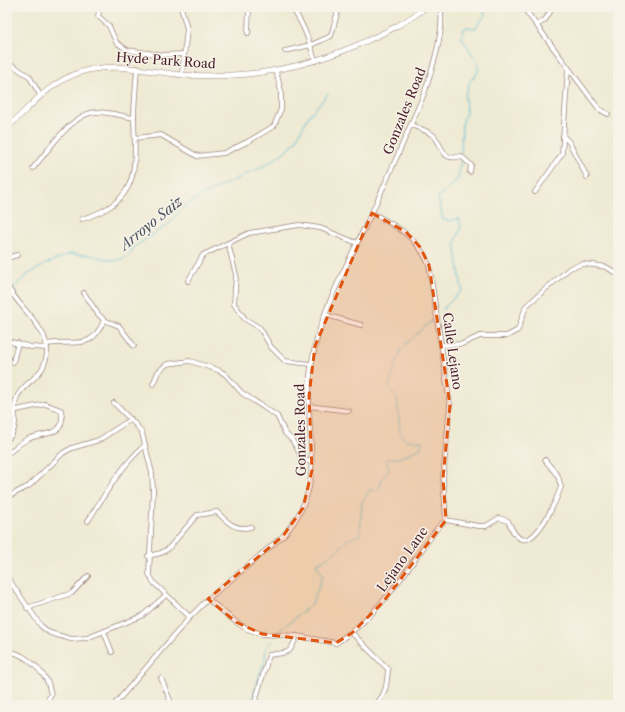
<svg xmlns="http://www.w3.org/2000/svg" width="625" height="712" viewBox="0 0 625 712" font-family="'Libre Caslon Text',serif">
	<rect width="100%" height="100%" fill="#f7f3e8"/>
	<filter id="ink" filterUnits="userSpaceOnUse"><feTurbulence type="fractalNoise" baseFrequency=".025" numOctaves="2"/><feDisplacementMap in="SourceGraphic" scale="8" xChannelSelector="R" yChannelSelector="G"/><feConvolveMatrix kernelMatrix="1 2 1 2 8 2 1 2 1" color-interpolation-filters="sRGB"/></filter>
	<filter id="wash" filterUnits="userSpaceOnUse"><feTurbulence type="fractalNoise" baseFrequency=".012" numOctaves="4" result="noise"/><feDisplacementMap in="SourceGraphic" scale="16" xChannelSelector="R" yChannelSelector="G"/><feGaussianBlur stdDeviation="0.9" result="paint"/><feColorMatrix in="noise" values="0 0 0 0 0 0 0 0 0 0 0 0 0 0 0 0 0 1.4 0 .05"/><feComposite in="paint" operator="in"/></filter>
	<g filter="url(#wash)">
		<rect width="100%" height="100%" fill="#efead3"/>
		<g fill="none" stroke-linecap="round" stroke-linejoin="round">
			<g stroke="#57bfd5" stroke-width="1">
				<polyline points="461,154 462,125 466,112 465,96 470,81 478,72 478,63 462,38 463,30 467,27 476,28 485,15 482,7"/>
				<polyline points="11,290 27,275 48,263 70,254 89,255 115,261 129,256 134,247 169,224 182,208 201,196 265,165 282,154 295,142 308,117 328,94"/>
				<polyline points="443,309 462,290 455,243 461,227 459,218 452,221 443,220 438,197 458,179 461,158"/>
				<polyline points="279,631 312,604 323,575 316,564 336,552 348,539 360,535 362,502 370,490 379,491 381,481 389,469 386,459 399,458 421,448 422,441 405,440 400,432 397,399 389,386 401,349 432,320"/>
				<polyline points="250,705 265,659 266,647 274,639"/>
			</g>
		</g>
	</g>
	<g filter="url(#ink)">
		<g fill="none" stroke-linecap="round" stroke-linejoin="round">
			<g stroke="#9c847f" stroke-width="5.5">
				<g id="minor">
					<polyline points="100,7 98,16 109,26 116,42 127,50 162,55 184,54"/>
					<polyline points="181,7 187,29 182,74"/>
					<path d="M 291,7 C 303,22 310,42 315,61"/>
					<polyline points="523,7 599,109 608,114"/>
					<polyline points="537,25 545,20 553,7"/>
					<polyline points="248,33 249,7"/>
					<polyline points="285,51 311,45 331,36 339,7"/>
					<polyline points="7,62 29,76 40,95"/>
					<path d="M 411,125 C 418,128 429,131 434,136 C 443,146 442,163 461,156 L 471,165 L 470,172"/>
					<polyline points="563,136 569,142 587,177"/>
					<polyline points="135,138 161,135 197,156 224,153 249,141 274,126 281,109 281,91 276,71"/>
					<path d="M 33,168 C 48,151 73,112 97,112 C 109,112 122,116 134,118"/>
					<polyline points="535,192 562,154 568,68"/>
					<path d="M 372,213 C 396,226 418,237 429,265 L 450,405 L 443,478 L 446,520"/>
					<path d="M 82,219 C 139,201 136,172 134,120 C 134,103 136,85 137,68"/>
					<polyline points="228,243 236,275 234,304 245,319 260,328 271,347 285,361 311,364"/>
					<polyline points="7,258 17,255"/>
					<polyline points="188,281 203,255 249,233 299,225 320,228 357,243"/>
					<path d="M 7,285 C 20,312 60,333 43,367 C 37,379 22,385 17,397 C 10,413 22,425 7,440"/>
					<polyline points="84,293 98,314 104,320 119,326 134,346"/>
					<polyline points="326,315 361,325"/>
					<polyline points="7,341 31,347 47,348"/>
					<path d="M 47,344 C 76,339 91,352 104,320"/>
					<polyline points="442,345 462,344 480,336 507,336 518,330 526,306 570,268 582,264 594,265 606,267 618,274"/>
					<polyline points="13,362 18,343"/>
					<polyline points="153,384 158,372 167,364 190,361 218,370 225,374 242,393 277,416 285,433 292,440 297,448 302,460 312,462"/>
					<polyline points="114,403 137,426 142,433 152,473 153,491 149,574 154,583 190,617"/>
					<polyline points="309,406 349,411"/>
					<path d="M 7,412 L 45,404 L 61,410 C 67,436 47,432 30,438 C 22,441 14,449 7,454"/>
					<polyline points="7,497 29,486 63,453 72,448 99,440 131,419"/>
					<path d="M 88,521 C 105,494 121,466 145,445"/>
					<path d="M 148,556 L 161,553 L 168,549 L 197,515 L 217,512 C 227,522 235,531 251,527"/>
					<polyline points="7,577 41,626 50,633 71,639 87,638 142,616 166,595"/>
					<path d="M 208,599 L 236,622 L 247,629 L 262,634 L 297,636 L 336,643 C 380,615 408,568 438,527 L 446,520 L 478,526 L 486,526 L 499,518 L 508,521 C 511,527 514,536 521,539 C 537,545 557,499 561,487 L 558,476 L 545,460"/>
					<polyline points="27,608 72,593 88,576"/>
					<polyline points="104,632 112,652"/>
					<path d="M 352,633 L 388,669 C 387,684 386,695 375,705"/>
					<path d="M 7,652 C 22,651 38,667 46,679 C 49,683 49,689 51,694 L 45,705"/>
					<polyline points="161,678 172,705"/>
					<path d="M 114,705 L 190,617 L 208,599 L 283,536 C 325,489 308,451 309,395 C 309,379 311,363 315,347 C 322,312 346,266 362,233 C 384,188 404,141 424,94 C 431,73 446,28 440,7"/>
					<path d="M 254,705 L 269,655 C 290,651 288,657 297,636"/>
				</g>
			</g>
			<g stroke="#9c847f" stroke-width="6">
				<path id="major" d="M 7,128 C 31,106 48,83 81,72 C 116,61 148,72 183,75 C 247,79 302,69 360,44 C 384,33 406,23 426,7"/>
			</g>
			<use href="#minor" stroke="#fff" stroke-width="4"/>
			<use href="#major" stroke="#fff" stroke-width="5"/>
		</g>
	</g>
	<path fill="#e0560e" fill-opacity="0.2" stroke="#e0560e" stroke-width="3" stroke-dasharray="8 5" stroke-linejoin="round" d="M 372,213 L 406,232 L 420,247 L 429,265 L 450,405 L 443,478 L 446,520 L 383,602 L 352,633 L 336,643 L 262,634 L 236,622 L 208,599 L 283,536 L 303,508 L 312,470 L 309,396 L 315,346 Z"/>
	<g text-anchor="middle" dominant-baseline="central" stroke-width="3" stroke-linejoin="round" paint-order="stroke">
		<g font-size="13" fill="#4a1f2b" stroke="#f7f3e8">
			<text transform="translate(166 60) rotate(4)">Hyde Park Road</text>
			<text transform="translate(404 111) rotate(-68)">Gonzales Road</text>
			<text transform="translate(453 351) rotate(82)">Calle Lejano</text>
			<text transform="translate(300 430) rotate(-91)">Gonzales Road</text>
			<text transform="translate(402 559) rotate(-54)">Lejano Lane</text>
		</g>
		<g font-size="14" font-style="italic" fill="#4f5766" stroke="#f7f3e8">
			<text transform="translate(151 223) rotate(-39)">Arroyo Saiz</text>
		</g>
	</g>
	<rect width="625" height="712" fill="none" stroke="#f7f3e8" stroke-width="24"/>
</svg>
